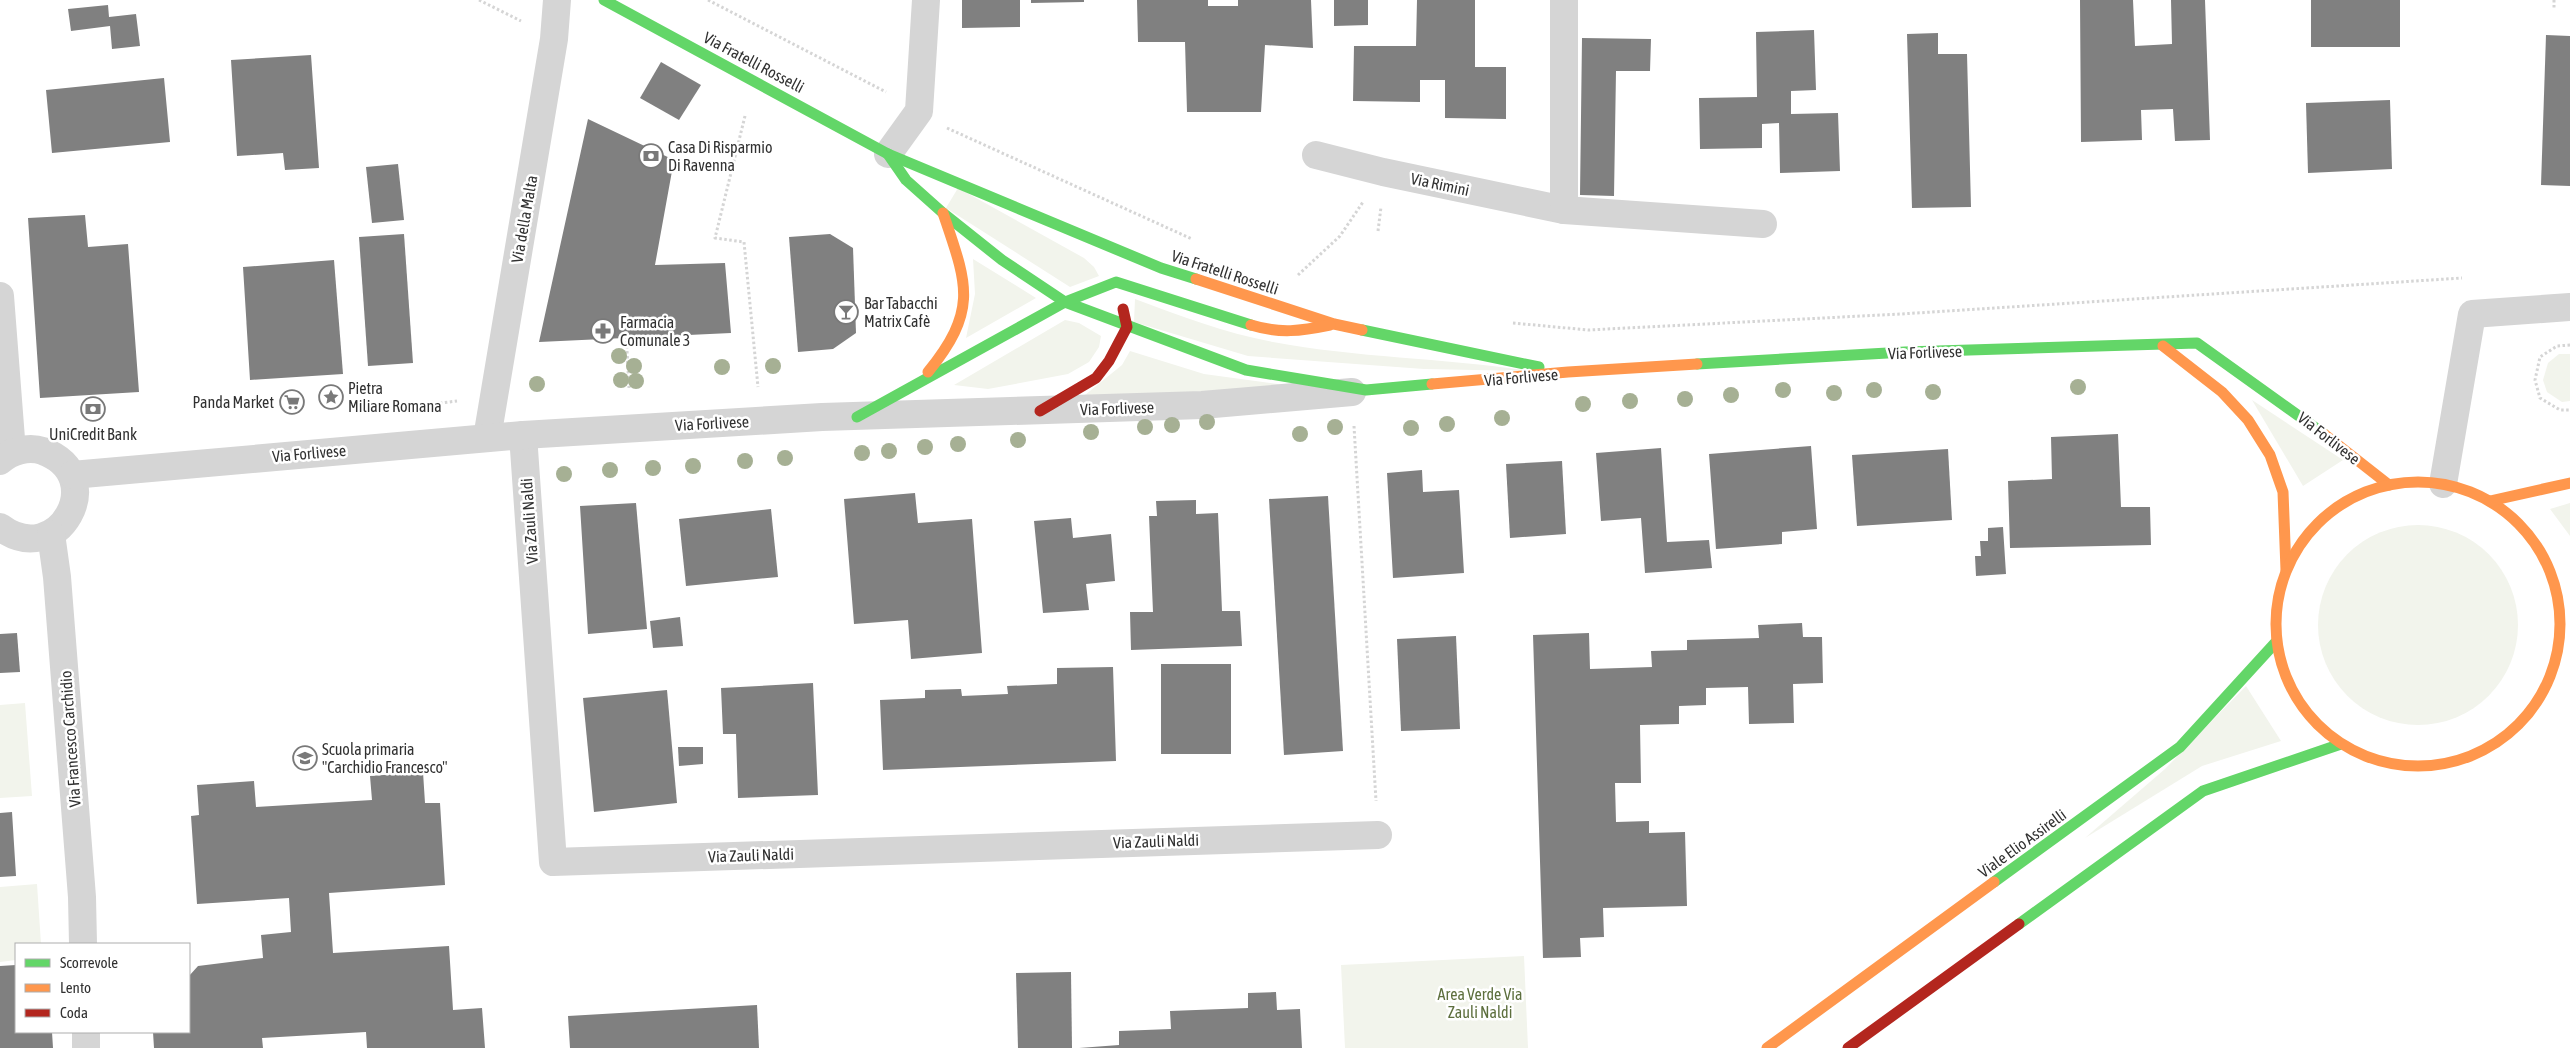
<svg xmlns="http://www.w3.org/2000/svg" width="2570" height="1048" viewBox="0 0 2570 1048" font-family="'Asap Condensed',sans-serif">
	<rect width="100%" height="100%" fill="#fff"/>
	<g fill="#f2f4ec">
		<polygon points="958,188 1084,258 1094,267 1099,276 1070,287 946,208"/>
		<polygon points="973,259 1036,298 966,338 975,294"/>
		<path d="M 1135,299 C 1180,316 1225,333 1273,342 C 1358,358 1445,358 1530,371 L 1424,369 L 1248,356 L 1134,322 Z"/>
		<polygon points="1065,320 1079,323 1101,336 1099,347 1089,362 1068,374 988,389 954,385"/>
		<polygon points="1130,351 1204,374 1293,386 1080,399 1122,365"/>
		<polygon points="2559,354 2570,354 2570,401 2562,402 2547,392 2543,380 2548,363"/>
		<polygon points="2252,400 2343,460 2303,486"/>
		<polygon points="2570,503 2570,536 2550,509"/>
		<circle cx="2418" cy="625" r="100"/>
		<polygon points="2246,686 2281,741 2202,766 2085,838 2165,769"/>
		<polygon points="25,703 32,796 0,798 0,705"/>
		<polygon points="37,884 41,944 16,944 16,960 0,962 0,887"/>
		<polygon points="1524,956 1528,1048 1345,1048 1341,965"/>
	</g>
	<g fill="#808080">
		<polygon points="962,0 1020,0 1020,27 962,28"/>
		<polygon points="1031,0 1084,0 1084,2 1031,3"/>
		<polygon points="1137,0 1208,0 1208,6 1238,6 1238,0 1311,0 1313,48 1265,45 1261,112 1187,112 1185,42 1138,42"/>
		<polygon points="1334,0 1368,0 1368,25 1334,26"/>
		<polygon points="1417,0 1475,0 1475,67 1506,67 1506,119 1445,118 1445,80 1420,80 1420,102 1353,101 1354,46 1416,46"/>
		<polygon points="2080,0 2133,0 2135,46 2172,44 2171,0 2205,0 2210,140 2175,141 2173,109 2141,110 2142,140 2081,142"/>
		<rect x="2311" y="0" width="89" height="47"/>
		<polygon points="108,5 109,17 136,14 140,46 112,49 110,26 71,31 68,9"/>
		<polygon points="1814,30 1816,90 1791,91 1791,114 1838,113 1840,171 1780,173 1779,123 1762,124 1762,148 1700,149 1699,98 1757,97 1756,32"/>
		<polygon points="1938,33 1938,54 1967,54 1971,207 1912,208 1907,34"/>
		<polygon points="2546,35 2570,36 2570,186 2541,185"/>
		<polygon points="1582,38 1651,39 1650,71 1616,71 1614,196 1580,195"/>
		<polygon points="311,55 319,168 285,170 283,153 237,156 231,60"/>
		<polygon points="661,62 701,85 679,120 640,98"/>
		<polygon points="164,78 170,142 52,153 46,90"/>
		<polygon points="2390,100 2392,169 2308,173 2306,103"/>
		<polygon points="588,119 674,160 655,265 725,263 731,333 539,342"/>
		<polygon points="398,164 404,220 372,223 366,167"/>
		<polygon points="85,215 88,247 128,244 139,392 40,398 28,218"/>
		<polygon points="404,234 413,363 368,366 359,237"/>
		<polygon points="830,234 853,248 856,333 833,349 798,352 789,237"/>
		<polygon points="334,260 343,374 250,380 243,267"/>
		<polygon points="2118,434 2121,507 2150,507 2151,545 2010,548 2008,481 2052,479 2051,437"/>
		<polygon points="1811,446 1817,529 1782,532 1782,544 1716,549 1709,454"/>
		<polygon points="1661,448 1667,542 1709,540 1712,568 1645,573 1641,518 1601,521 1596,453"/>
		<polygon points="1948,449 1952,520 1857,526 1852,455"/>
		<polygon points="1562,461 1566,534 1510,538 1506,464"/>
		<polygon points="1422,470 1423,492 1459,490 1464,573 1393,578 1387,473"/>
		<polygon points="915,493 918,523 972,519 982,653 911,659 908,620 854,624 844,499"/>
		<polygon points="1328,496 1343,751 1284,755 1269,499"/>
		<polygon points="1196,500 1196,514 1218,513 1222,611 1240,611 1242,646 1131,650 1130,612 1153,612 1149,516 1157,516 1156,501"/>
		<polygon points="636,503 647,629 588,634 580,506"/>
		<polygon points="771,509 778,577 686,586 679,519"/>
		<polygon points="1071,518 1073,538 1111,534 1115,581 1086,584 1089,610 1043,613 1034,521"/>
		<polygon points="2003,527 2006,574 1976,576 1975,556 1981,556 1980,541 1988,541 1988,528"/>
		<polygon points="680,617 683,646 653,648 650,621"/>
		<polygon points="1802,623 1803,637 1822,637 1823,683 1793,684 1794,723 1749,724 1748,687 1706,688 1706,705 1679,706 1679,724 1640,725 1641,783 1615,783 1616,822 1649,821 1649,833 1685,832 1687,906 1603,908 1604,937 1580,938 1581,957 1543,958 1533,635 1589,633 1590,669 1652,667 1651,651 1687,650 1687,640 1759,638 1758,625"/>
		<polygon points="17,633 20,672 0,673 0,634"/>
		<polygon points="1456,636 1460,729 1401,731 1397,639"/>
		<rect x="1161" y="664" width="70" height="90"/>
		<polygon points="1113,667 1116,761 883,770 880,700 925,698 925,690 961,689 962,696 1008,694 1007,686 1057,684 1057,668"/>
		<polygon points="813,683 818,795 738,798 736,734 723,734 721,688"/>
		<polygon points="667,690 677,803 594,812 583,698"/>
		<polygon points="678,747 703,747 703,764 679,766"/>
		<polygon points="423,772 425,803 440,803 445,885 329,893 333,953 449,946 453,1010 482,1008 485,1048 367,1048 366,1032 262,1038 263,1048 154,1048 153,1032 189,1032 189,976 198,966 263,958 261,935 291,932 289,898 197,904 191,816 199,815 197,785 254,781 256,807 372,800 370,776"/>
		<polygon points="12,812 16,876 0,877 0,813"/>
		<polygon points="16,965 16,1032 52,1032 53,1048 0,1048 0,966"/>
		<polygon points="1071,972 1072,1048 1018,1048 1016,973"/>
		<polygon points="1276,992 1277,1010 1300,1009 1302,1048 1079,1048 1119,1045 1119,1031 1171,1029 1170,1011 1248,1008 1248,993"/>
		<polygon points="757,1005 759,1048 570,1048 568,1016"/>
	</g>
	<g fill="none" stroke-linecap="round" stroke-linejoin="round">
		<g stroke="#d5d5d5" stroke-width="3" stroke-dasharray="2.5 2.5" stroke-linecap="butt">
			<polyline points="479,0 521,21"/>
			<polyline points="708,0 886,92"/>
			<polyline points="2554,0 2554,8"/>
			<polyline points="745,116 715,238 744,242 758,387"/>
			<polyline points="947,128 1192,239"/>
			<polyline points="1378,231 1381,207"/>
			<polyline points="1298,275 1340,236 1363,202"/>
			<polyline points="1513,323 1588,330 1901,314 2462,278"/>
			<polyline points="626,331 629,388"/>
			<polyline points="2570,345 2557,346 2540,357 2535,380 2540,398 2560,410 2570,410"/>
			<polyline points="425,405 457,401"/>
			<polyline points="1354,426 1376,801"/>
		</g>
		<g stroke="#d5d5d5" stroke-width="28">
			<polyline points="888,154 919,111 926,0"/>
			<polyline points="1316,155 1383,172 1564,210 1564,0"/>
			<polyline points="1564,210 1763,224"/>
			<polyline points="0,296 12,452"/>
			<polyline points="523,435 553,862 1378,835"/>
			<polyline points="487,438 554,39 557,0"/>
			<path d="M 0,461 C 11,451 28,446 43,451 C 111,476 58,571 0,527"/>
			<polyline points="72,475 523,435 822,417 1202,405 1352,392"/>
			<polyline points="2443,484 2472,314 2570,307"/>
			<polyline points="51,534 57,577 82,897 83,944"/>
			<polyline points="86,1032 86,1048"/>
		</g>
		<g stroke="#63d668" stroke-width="11">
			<polyline points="604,0 888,154 1161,268 1196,279"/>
			<polyline points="888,154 906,180 943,213 1002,260 1065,302 1246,370 1366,390 1432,384"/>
			<polyline points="1362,330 1539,367"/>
			<polyline points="1697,364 1905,352 2197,343 2324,434"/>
			<polyline points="857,417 1065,302 1116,282 1251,325"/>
			<polyline points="1994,882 2180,747 2276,642"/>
			<polyline points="2019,924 2203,791 2341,744"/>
		</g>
		<g stroke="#ff974d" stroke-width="11">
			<polyline points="1196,279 1334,324 1362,330"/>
			<path d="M 1251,325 C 1280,334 1301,331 1330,325"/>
			<polyline points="2163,346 2222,392 2248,420 2270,455 2283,492 2286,570"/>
			<path d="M 928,372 C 979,309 967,284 943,213"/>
			<polyline points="1432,384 1568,372 1697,364"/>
			<polyline points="2324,434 2389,485"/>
			<circle cx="2418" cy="624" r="142"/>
			<polyline points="2490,501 2570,483"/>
			<polyline points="1767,1048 1994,882"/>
		</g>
		<g stroke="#b3261e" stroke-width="11">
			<polyline points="1040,411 1096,378 1109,361 1127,327 1123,309"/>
			<polyline points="1848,1048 2019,924"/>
		</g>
	</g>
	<g fill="#a6b094">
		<circle cx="619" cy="356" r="8"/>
		<circle cx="634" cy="366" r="8"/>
		<circle cx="773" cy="366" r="8"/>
		<circle cx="722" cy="367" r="8"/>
		<circle cx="621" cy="380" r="8"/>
		<circle cx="636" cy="381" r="8"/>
		<circle cx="537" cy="384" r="8"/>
		<circle cx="2078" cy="387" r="8"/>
		<circle cx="1783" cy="390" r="8"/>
		<circle cx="1874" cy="390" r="8"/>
		<circle cx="1933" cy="392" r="8"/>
		<circle cx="1834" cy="393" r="8"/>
		<circle cx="1731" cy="395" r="8"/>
		<circle cx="1685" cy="399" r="8"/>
		<circle cx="1630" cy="401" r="8"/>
		<circle cx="1583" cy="404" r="8"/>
		<circle cx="1502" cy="418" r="8"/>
		<circle cx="1207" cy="422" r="8"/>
		<circle cx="1447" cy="424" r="8"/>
		<circle cx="1172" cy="425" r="8"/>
		<circle cx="1145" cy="427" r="8"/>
		<circle cx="1335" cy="427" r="8"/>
		<circle cx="1411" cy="428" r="8"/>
		<circle cx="1091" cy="432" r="8"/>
		<circle cx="1300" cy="434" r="8"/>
		<circle cx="1018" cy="440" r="8"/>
		<circle cx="958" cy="444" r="8"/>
		<circle cx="925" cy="447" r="8"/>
		<circle cx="889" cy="451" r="8"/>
		<circle cx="862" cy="453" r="8"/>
		<circle cx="785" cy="458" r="8"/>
		<circle cx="745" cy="461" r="8"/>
		<circle cx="693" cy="466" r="8"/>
		<circle cx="653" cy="468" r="8"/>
		<circle cx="610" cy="470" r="8"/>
		<circle cx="564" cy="474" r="8"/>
	</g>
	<defs>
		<g id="bank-ring" transform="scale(1.25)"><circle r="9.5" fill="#fff" stroke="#797979" stroke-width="1.5"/><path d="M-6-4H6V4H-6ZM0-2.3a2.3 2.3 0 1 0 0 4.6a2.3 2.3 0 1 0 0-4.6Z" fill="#797979"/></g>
		<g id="bar-ring" transform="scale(1.25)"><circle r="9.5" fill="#fff" stroke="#797979" stroke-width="1.5"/><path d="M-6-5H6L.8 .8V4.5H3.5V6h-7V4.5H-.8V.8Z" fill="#797979"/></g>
		<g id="pharmacy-ring" transform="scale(1.25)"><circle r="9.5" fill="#fff" stroke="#797979" stroke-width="1.5"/><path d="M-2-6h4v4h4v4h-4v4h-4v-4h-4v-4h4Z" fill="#797979"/></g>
		<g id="sight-ring" transform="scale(1.25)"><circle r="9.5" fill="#fff" stroke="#797979" stroke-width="1.5"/><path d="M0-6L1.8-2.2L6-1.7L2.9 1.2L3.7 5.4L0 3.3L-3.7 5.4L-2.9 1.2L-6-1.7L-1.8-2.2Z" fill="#797979"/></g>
		<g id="supermarket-ring" transform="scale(1.25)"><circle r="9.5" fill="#fff" stroke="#797979" stroke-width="1.5"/><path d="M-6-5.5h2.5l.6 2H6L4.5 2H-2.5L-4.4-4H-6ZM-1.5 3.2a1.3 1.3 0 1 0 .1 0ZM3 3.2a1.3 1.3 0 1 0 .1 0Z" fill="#797979"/></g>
		<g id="school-ring" transform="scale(1.25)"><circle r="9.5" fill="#fff" stroke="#797979" stroke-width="1.5"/><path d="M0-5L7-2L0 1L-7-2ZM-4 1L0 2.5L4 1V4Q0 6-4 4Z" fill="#797979"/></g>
	</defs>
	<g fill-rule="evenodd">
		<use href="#bank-ring" x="651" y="156"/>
		<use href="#bar-ring" x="846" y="312"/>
		<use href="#pharmacy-ring" x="603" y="331"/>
		<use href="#sight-ring" x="331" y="397"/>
		<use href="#supermarket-ring" x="292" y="402"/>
		<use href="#bank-ring" x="93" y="409"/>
		<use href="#school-ring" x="305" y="758"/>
	</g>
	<g text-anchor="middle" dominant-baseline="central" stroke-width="5" stroke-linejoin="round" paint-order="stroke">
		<g font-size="16" fill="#313131" stroke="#fff">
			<text transform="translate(754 62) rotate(28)">Via Fratelli Rosselli</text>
			<text transform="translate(1440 184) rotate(12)">Via Rimini</text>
			<text transform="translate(524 219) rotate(-80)">Via della Malta</text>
			<text transform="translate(1225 272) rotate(18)">Via Fratelli Rosselli</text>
			<text transform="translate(1925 352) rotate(-2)">Via Forlivese</text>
			<text transform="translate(1521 377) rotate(-5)">Via Forlivese</text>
			<text transform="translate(1117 408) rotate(-2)">Via Forlivese</text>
			<text transform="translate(712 423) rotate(-3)">Via Forlivese</text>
			<text transform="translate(2329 438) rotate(38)">Via Forlivese</text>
			<text transform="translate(309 453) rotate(-5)">Via Forlivese</text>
			<text transform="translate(529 521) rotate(-94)">Via Zauli Naldi</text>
			<text transform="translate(70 739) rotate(-94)">Via Francesco Carchidio</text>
			<text transform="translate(1156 841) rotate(-2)">Via Zauli Naldi</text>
			<text transform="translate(2022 843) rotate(-36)">Viale Elio Assirelli</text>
			<text transform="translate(751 855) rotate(-2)">Via Zauli Naldi</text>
		</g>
		<g font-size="16" fill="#313131" stroke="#fff" text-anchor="start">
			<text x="668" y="147">Casa Di Risparmio<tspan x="668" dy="18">Di Ravenna</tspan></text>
			<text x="864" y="303">Bar Tabacchi<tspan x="864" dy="18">Matrix Cafè</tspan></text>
			<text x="620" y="322">Farmacia<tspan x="620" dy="18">Comunale 3</tspan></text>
			<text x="348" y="388">Pietra<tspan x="348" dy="18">Miliare Romana</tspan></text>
			<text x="274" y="402" text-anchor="end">Panda Market</text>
			<text x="93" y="434" text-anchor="middle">UniCredit Bank</text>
			<text x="322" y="749">Scuola primaria<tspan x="322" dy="18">"Carchidio Francesco"</tspan></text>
		</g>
		<g font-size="16" fill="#5d6f3d" stroke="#fff">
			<text x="1480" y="994">Area Verde Via<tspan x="1480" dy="18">Zauli Naldi</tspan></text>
		</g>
	</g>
	<rect x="15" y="943" width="175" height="90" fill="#ffffff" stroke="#adadad"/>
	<rect x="25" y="959" width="25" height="8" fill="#63d668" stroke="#adadad"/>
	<text x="60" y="968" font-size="15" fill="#313131">Scorrevole</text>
	<rect x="25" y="984" width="25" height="8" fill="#ff974d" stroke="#adadad"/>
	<text x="60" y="993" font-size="15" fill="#313131">Lento</text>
	<rect x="25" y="1009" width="25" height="8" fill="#b3261e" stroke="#adadad"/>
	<text x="60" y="1018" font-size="15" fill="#313131">Coda</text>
</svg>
